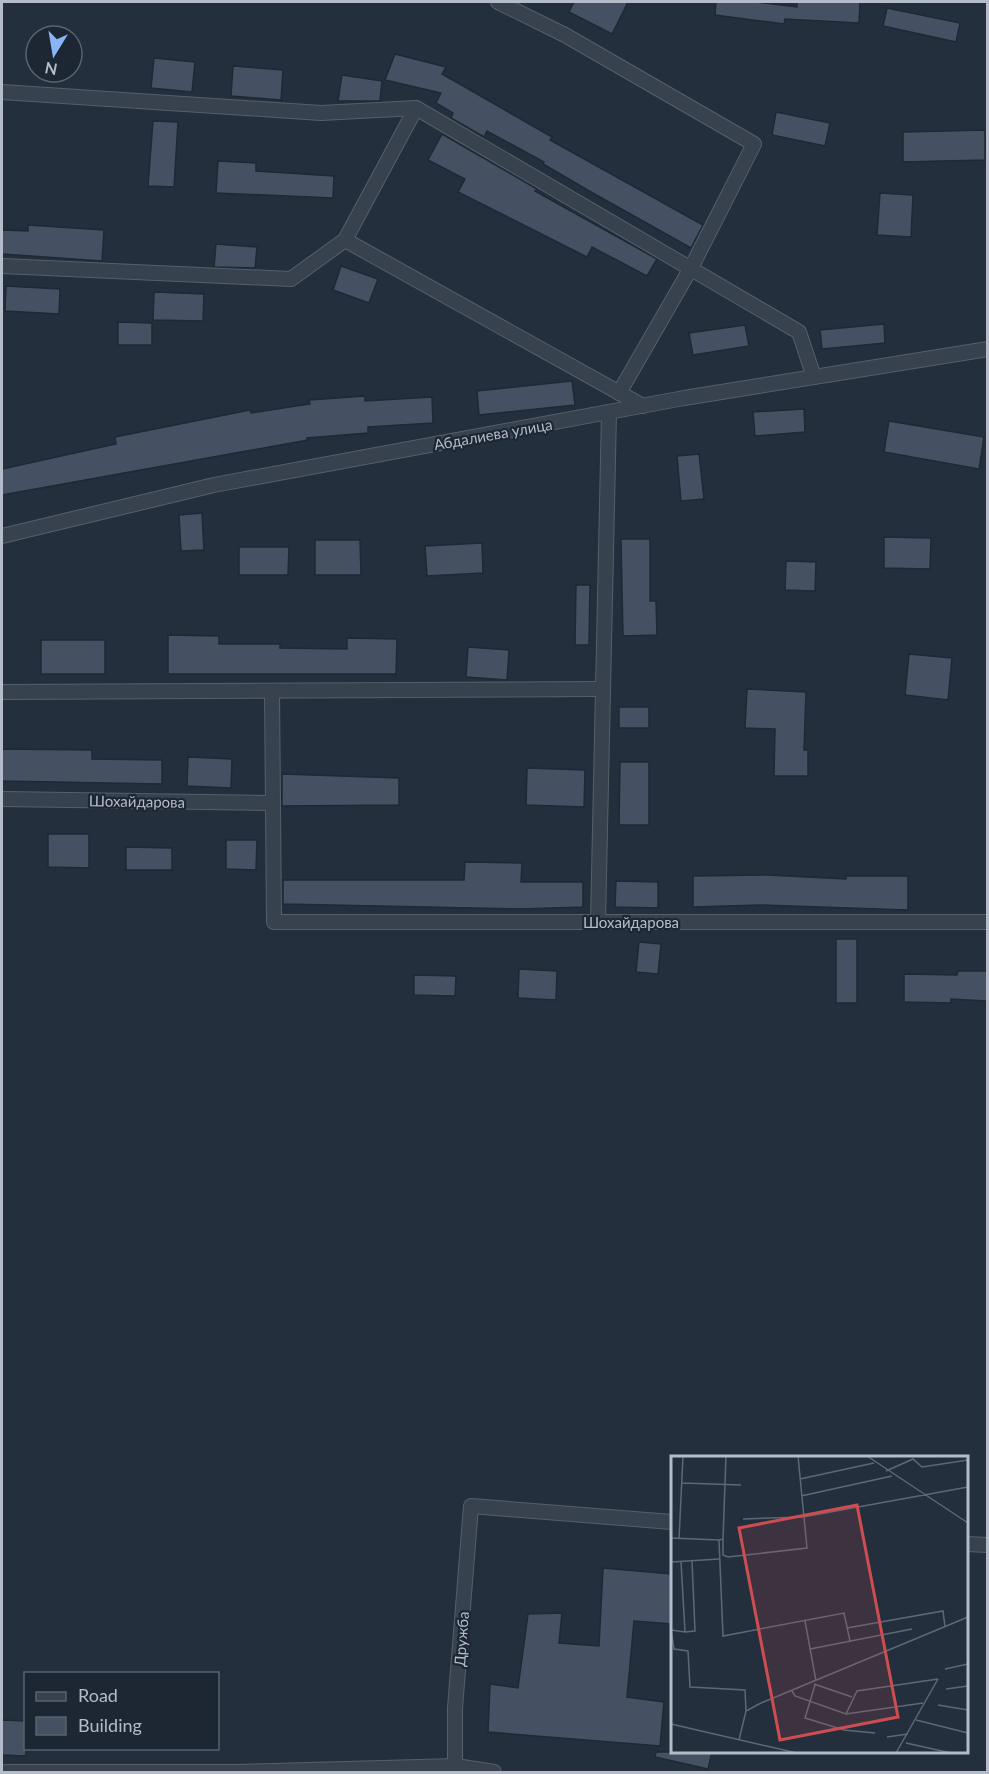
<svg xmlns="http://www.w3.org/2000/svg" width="989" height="1774" viewBox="0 0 989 1774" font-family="Lato,sans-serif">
	<rect width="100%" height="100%" fill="#242f3e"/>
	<g fill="#455162" stroke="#1f2835" stroke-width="1.5">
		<polygon points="574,2 628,2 612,34 569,12"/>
		<polygon points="716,2 757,2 797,7 797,2 860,2 859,23 785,19 784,24 715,15"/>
		<polygon points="887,8 960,23 956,42 883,26"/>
		<polygon points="395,54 446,67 442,74 552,137 550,140 703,225 691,248 591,192 543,164 544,162 487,131 484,137 451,118 453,113 436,103 441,93 385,80"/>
		<polygon points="154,58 195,62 192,92 151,88"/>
		<polygon points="233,66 283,70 281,100 231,96"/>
		<polygon points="342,75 382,81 380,101 338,101"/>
		<polygon points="776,112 830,123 825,146 772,135"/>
		<polygon points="153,121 178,122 174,187 148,186"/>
		<polygon points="985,130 985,160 903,162 903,132"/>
		<polygon points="442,134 537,189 535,191 657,259 647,276 592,247 587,257 458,192 465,179 428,160"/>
		<polygon points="218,161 256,163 256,171 334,176 333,198 216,193"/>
		<polygon points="880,193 913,195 911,237 877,235"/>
		<polygon points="28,225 104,230 102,261 2,254 2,230 28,231"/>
		<polygon points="216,244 257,247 255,268 214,267"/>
		<polygon points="341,266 378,279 369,303 333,290"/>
		<polygon points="6,286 60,289 59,314 5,311"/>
		<polygon points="154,292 204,294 203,321 153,320"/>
		<polygon points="118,322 152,323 152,345 118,345"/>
		<polygon points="884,324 885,343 822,349 820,330"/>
		<polygon points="745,325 749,346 693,355 689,333"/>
		<polygon points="572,381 575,405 479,415 477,391"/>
		<polygon points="365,396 365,401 432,397 433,423 368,427 368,433 307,438 308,440 2,495 2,469 116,444 115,437 250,410 251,413 310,404 309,400"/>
		<polygon points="804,409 805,432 755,436 753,412"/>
		<polygon points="889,421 984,437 979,469 884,452"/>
		<polygon points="699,454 704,499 681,501 677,456"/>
		<polygon points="202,513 204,550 181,551 179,515"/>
		<polygon points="884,537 931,538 930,569 884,568"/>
		<polygon points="621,539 650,539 650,601 656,601 657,635 623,636"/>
		<polygon points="315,540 360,540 361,575 315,575"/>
		<polygon points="482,543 483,573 427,576 425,546"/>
		<polygon points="239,547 289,547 288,575 239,575"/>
		<polygon points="786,561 816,562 815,591 785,590"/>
		<polygon points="576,585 590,585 589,645 575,645"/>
		<polygon points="168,635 219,636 219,644 280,644 280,648 347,649 347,638 397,639 396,674 168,674"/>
		<rect x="41" y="640" width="64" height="34"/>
		<polygon points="468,647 509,650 507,680 466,677"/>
		<polygon points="909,654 952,658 948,700 905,695"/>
		<polygon points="747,689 806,692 804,750 808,750 808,776 774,776 775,729 745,728"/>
		<rect x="619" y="707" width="30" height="21"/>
		<polygon points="2,749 92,750 92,759 162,760 162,784 2,781"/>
		<polygon points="188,757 232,759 231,788 187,786"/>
		<polygon points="620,762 649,762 649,825 619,825"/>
		<polygon points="527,768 585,770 584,807 526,805"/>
		<polygon points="282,774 399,778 399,805 282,806"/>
		<polygon points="48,834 89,834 89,868 48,867"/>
		<polygon points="226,840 257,840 256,870 226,869"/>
		<polygon points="126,847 172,848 172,870 126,870"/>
		<polygon points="465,862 522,863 521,882 583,882 583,907 520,909 283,904 283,880 464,880"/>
		<polygon points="767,875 846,879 846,876 908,876 908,910 760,905 693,907 693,876"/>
		<polygon points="616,881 658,882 658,908 615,907"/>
		<rect x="836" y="939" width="21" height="64"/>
		<polygon points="639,942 661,944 658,974 636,972"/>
		<polygon points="519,969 557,971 556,1000 518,998"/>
		<polygon points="958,971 987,971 987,1001 951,999 951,1003 904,1002 904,974 957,975"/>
		<polygon points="414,975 456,976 455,996 414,995"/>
		<polygon points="603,1568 672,1574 672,1624 634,1621 627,1697 664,1702 660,1746 488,1732 490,1684 518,1688 528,1614 562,1613 559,1643 599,1646"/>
		<polygon points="2,1720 26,1721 26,1756 2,1755"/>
		<polygon points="656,1752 712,1752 708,1769 655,1757"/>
	</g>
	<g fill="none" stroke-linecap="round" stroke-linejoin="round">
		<g stroke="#565f6c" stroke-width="16">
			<g id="street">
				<polyline points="498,2 565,35 754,144 691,268 619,393"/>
				<polyline points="2,92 321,113 416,108 799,332 814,377"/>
				<polyline points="345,240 643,406"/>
				<polyline points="2,266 291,279 345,240 416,108"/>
				<polyline points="2,536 214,485 684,398 988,349"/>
				<polyline points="272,691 274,922 988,922"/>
				<polyline points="2,692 603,689"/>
				<polyline points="2,799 273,803"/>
				<polyline points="598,922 609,412"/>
				<polyline points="966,1544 988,1545"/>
				<polyline points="6,1772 238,1772 456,1766 494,1772"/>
				<polyline points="455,1772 455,1708 471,1506 672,1522"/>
			</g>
		</g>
		<use href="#street" stroke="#38414e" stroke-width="14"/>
	</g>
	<g text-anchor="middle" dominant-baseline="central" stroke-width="4.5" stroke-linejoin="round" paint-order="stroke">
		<g font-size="15" fill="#b4bcc9" stroke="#1d2633">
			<text transform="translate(493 434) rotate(-10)">Абдалиева улица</text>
			<text transform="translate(137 801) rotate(1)">Шохайдарова</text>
			<text x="631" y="922">Шохайдарова</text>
			<text transform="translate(461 1639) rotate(-86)">Дружба</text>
		</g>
	</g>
	<g transform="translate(671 1456)">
		<rect width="297" height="297" fill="#242f3e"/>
		<path fill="none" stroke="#5e6776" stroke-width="1.5" d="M 55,0 L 52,83 L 48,84 L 52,180 L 173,157 L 179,185M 196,0 L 297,67M 215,15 L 242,3 L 251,11 L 297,4M 129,23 L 203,7M 11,27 L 70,29M 130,40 L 221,20M 72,63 L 132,61 L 297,31M 0,82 L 48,84M 8,83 L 12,0M 52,83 L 52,99 L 57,101 L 136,92 L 127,0M 0,106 L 48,103M 134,165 L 145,225M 176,172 L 272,155 L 274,171M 0,174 L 3,193 L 17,195 L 19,231 L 74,234 L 75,255M 0,174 L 14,176 L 10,106M 14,176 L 24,175 L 21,105M 139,193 L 241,173M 274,213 L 297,208M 143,228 L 181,241M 144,229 L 134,262 L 173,274 L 204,277M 275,233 L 297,230M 121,235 L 124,240 L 175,258 L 252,247M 267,249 L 297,254M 175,258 L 186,235 L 267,223M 245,264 L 297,277M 0,268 L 126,297M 216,281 L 237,278M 68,284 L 75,255 L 90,247 L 297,161M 235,287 L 280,297M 225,297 L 267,223"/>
		<path fill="#ce4d50" fill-opacity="0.15" stroke="#ce4d50" stroke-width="3" d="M 186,49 L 227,261 L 109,284 L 68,72 Z"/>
		<rect width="297" height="297" fill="none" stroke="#b4bcc9" stroke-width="3"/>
	</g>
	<rect width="989" height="1774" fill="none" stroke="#b4bcc9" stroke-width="6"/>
	<rect x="24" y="1672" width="195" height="78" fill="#1d2633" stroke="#59626f" stroke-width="1.5"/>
	<rect x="36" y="1692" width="30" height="9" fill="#38414e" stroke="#59626f" stroke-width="1.5"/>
	<text x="78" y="1702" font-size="18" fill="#b4bcc9">Road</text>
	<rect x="36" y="1717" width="30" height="18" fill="#455162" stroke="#59626f" stroke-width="1.5"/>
	<text x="78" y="1732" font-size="18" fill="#b4bcc9">Building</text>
	<g transform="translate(54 54) rotate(191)"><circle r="28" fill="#1d2633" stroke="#59626f" stroke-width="1.5"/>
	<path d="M0-4.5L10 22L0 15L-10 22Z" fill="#8ab4f8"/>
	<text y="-9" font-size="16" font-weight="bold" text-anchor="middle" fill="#b4bcc9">N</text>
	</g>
</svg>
